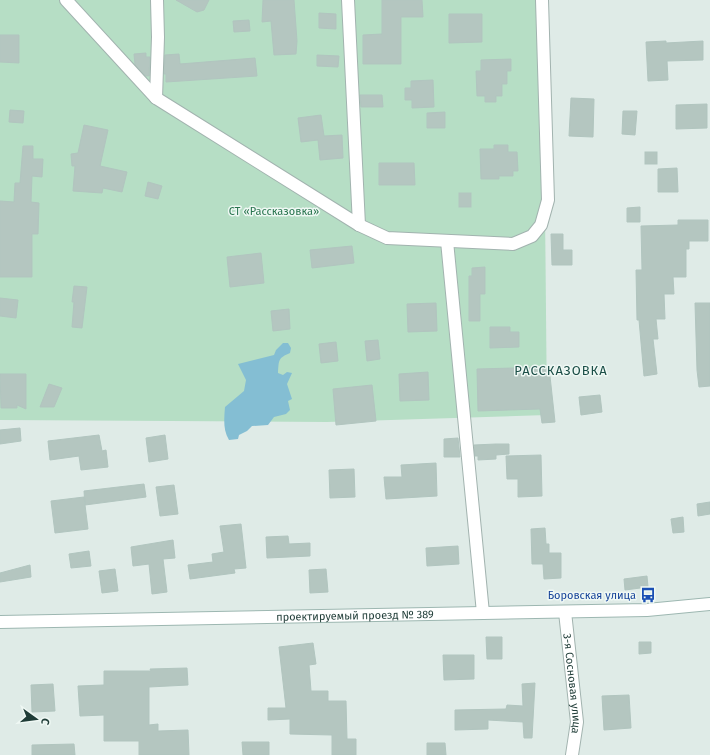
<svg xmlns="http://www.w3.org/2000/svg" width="710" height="755" viewBox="0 0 710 755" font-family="'Fira Sans',sans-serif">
	<rect width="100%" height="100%" fill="#dfebe7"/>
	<polygon fill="#b6dec5" points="0,0 543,0 547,415 327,422 0,420"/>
	<path fill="#84bed3" d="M 283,343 L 288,343 L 291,348 L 290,353 C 278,358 279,360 278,373 L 283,375 L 287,372 L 292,373 L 287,384 L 292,399 L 288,401 L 290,410 L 286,414 L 274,417 L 268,425 L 252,426 L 247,431 L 239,435 L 238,439 L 229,440 C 223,430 224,419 225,407 L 244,391 L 246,380 L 238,364 L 274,355 L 276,350 Z"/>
	<g fill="#b4c6c0" stroke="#b1c5bf">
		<polygon points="176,0 209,0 204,10 197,12"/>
		<polygon points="263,0 294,0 297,41 296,54 274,55 271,21 262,22"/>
		<polygon points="382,0 422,0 423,17 401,17 401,64 363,64 363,35 382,34"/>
		<polygon points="319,13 336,14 336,29 319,28"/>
		<polygon points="449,14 482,14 482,42 449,43"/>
		<polygon points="249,20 250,31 234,32 233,21"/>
		<polygon points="0,35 19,35 19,63 0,62"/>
		<polygon points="666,41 666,43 703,41 703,60 667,61 668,80 648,81 646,42"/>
		<polygon points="146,53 146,57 150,57 149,76 146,76 135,65 134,54"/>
		<polygon points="179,54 180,64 255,58 257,76 166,82 166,74 164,74 165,55"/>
		<polygon points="317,55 339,56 338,67 317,66"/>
		<polygon points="511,59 511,71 507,71 507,84 502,84 502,96 496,96 496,102 485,102 485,96 477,96 476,71 481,71 481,60"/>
		<polygon points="433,80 434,107 412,108 412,100 405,100 405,88 411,88 411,81"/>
		<polygon points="360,95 382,95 383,107 361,107"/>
		<polygon points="571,98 594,99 593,137 569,136"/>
		<polygon points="707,104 707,128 676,129 676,105"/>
		<polygon points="10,110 24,111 23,123 9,122"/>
		<polygon points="623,111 637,111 635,135 622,134"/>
		<polygon points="445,112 445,128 427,128 427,113"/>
		<polygon points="321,115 324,136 342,135 343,158 320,160 318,140 301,142 298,118"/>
		<polygon points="84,125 108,130 100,166 127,172 122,192 103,188 102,193 73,191 75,166 72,166 71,154 78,153"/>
		<polygon points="494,145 508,145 508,152 517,152 518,171 513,171 513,176 499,176 499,179 481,179 480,149 494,149"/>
		<polygon points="23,146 33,146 33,159 43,159 42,177 32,176 31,202 39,203 38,234 32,234 32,277 0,277 0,201 14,202 15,183 20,183"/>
		<rect x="645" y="152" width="12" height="12"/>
		<polygon points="379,163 414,163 415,185 379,185"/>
		<polygon points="677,168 678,192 658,192 658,169"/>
		<polygon points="148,182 162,186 158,199 145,196"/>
		<rect x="459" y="193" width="12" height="14"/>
		<polygon points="640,207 640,222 627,222 627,208"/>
		<polygon points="678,220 708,220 708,241 689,241 689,249 686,249 686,277 673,277 674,294 664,294 665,319 656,319 658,339 653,339 657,374 644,376 639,320 637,320 636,270 642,270 641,226 678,225"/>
		<polygon points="551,234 563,234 563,250 572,250 572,265 552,265"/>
		<polygon points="352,246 354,263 312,268 310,250"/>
		<polygon points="261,253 264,283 230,287 227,257"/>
		<polygon points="485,267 485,294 480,294 480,321 469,321 469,276 472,276 472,268"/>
		<polygon points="74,286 87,287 82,328 72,327 74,302 72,302"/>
		<polygon points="0,298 18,300 16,318 0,316"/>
		<polygon points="436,303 437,331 408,332 407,304"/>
		<polygon points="695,303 710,303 710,386 699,387 697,370"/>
		<polygon points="289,309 290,329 273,331 271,311"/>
		<polygon points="490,327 510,327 510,332 519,332 519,347 490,348"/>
		<polygon points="378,340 380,359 367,361 365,341"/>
		<polygon points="336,342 338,361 321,363 319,344"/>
		<polygon points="549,367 555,422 542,423 540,409 478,411 477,369"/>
		<polygon points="428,372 429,400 400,401 399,374"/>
		<polygon points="0,374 26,374 26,409 17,405 17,408 1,408"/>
		<polygon points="49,384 62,388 54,407 40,407"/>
		<polygon points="372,385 376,421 336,425 333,389"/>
		<polygon points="600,395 602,412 581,415 579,397"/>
		<polygon points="20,428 21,441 0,444 0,430"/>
		<polygon points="99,435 102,451 106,450 108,467 81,470 79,456 50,460 48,441"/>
		<polygon points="165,435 168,459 149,462 146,438"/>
		<polygon points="458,438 460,457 444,457 444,439"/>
		<polygon points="496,444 509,444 509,454 496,455 496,459 478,460 478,456 475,456 474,445"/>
		<polygon points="541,455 542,496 518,497 518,479 507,479 506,456"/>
		<polygon points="436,463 437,496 386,499 384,477 402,477 401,465"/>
		<polygon points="354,469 355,497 330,498 329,470"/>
		<polygon points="144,484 146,497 85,505 84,491"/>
		<polygon points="174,485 178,514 160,516 156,487"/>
		<polygon points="84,497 88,529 55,533 51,501"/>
		<polygon points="710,502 710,514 698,516 697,504"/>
		<polygon points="683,517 684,532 673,533 671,519"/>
		<polygon points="241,524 246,568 234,569 235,573 190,579 188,565 213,562 212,554 224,552 220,526"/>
		<polygon points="545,528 546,544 549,544 549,553 561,553 561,578 544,579 543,564 532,564 531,529"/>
		<polygon points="288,536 289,544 310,543 310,556 267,558 266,537"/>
		<polygon points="173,540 175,558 163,559 167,592 152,594 149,564 133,566 131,547"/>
		<polygon points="458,546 459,564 427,566 426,548"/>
		<polygon points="89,551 91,566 71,568 69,554"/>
		<polygon points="30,565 31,577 0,582 0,573"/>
		<polygon points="115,569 118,591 102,593 99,571"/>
		<polygon points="326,569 328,592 310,593 309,570"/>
		<polygon points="647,576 648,587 625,590 624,579"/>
		<polygon points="486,637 502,637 502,659 487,659"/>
		<polygon points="639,642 651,642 651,653 639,654"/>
		<polygon points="313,643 316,664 309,665 311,691 328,691 328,701 346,701 347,739 356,739 356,755 332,755 332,735 290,734 290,719 268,720 268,708 286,708 279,647"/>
		<polygon points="443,655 474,655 474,679 444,680"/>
		<polygon points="187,668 188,685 149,687 149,725 158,724 158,731 188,730 189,755 139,755 139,741 104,741 104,715 80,716 78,686 104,685 104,671 151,671 150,669"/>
		<polygon points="535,683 532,738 524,738 523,722 488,720 488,729 455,730 455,710 506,709 507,705 523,706 522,684"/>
		<polygon points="53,684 55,711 32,712 31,685"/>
		<polygon points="629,695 631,728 604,730 602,696"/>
		<polygon points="242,742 269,742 269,755 243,755"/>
		<polygon points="427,743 445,743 446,755 427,755"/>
		<polygon points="74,744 75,755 32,755 32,745"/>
	</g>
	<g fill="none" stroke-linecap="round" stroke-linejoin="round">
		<g stroke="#a2b3af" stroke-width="14">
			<g id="minor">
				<polyline points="66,0 156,98 359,225 387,238 513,244 532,236 541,225 548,200 542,0"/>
				<polyline points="348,0 359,225"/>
				<polyline points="156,98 158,37 157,0"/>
				<polyline points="447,241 483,613"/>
				<path id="s1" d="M 565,612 L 577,722 L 572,755"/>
			</g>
		</g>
		<g stroke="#9db7b1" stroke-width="14">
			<g id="secondary">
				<path id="s2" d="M 0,622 L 647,610 L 710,604"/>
			</g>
		</g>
		<use href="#minor" stroke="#fff" stroke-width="12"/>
		<use href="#secondary" stroke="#fff" stroke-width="12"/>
	</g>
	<defs>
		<g id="bus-bare" transform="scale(1.2)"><path d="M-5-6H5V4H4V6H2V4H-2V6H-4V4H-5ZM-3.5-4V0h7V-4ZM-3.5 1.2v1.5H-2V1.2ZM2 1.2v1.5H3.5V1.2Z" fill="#1a4fb4" stroke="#eff8f4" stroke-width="2.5" paint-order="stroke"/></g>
	</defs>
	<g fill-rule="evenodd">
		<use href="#bus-bare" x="648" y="595"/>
	</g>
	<g text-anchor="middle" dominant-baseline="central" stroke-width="3" stroke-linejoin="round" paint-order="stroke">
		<g font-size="11" fill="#28744e" stroke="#eff8f4">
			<text x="274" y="211">СТ «Рассказовка»</text>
		</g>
		<g font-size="11" fill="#164399" stroke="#eff8f4" text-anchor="end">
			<text x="636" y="595">Боровская улица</text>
		</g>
		<g font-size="11" fill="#1f3c37" stroke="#eff8f4">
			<text stroke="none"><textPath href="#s2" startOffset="355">проектируемый проезд № 389</textPath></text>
			<text stroke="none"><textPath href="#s1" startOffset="72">3-я Сосновая улица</textPath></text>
		</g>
		<g font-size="13" letter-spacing="1" fill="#1b4e47" stroke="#eff8f4">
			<text x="561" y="370">РАССКАЗОВКА</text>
		</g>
	</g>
	<g transform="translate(36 719) rotate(104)" stroke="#eff8f4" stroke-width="3" paint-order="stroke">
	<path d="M0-3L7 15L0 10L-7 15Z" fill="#1f3c37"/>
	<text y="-6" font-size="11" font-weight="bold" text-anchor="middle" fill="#1f3c37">С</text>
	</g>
</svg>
